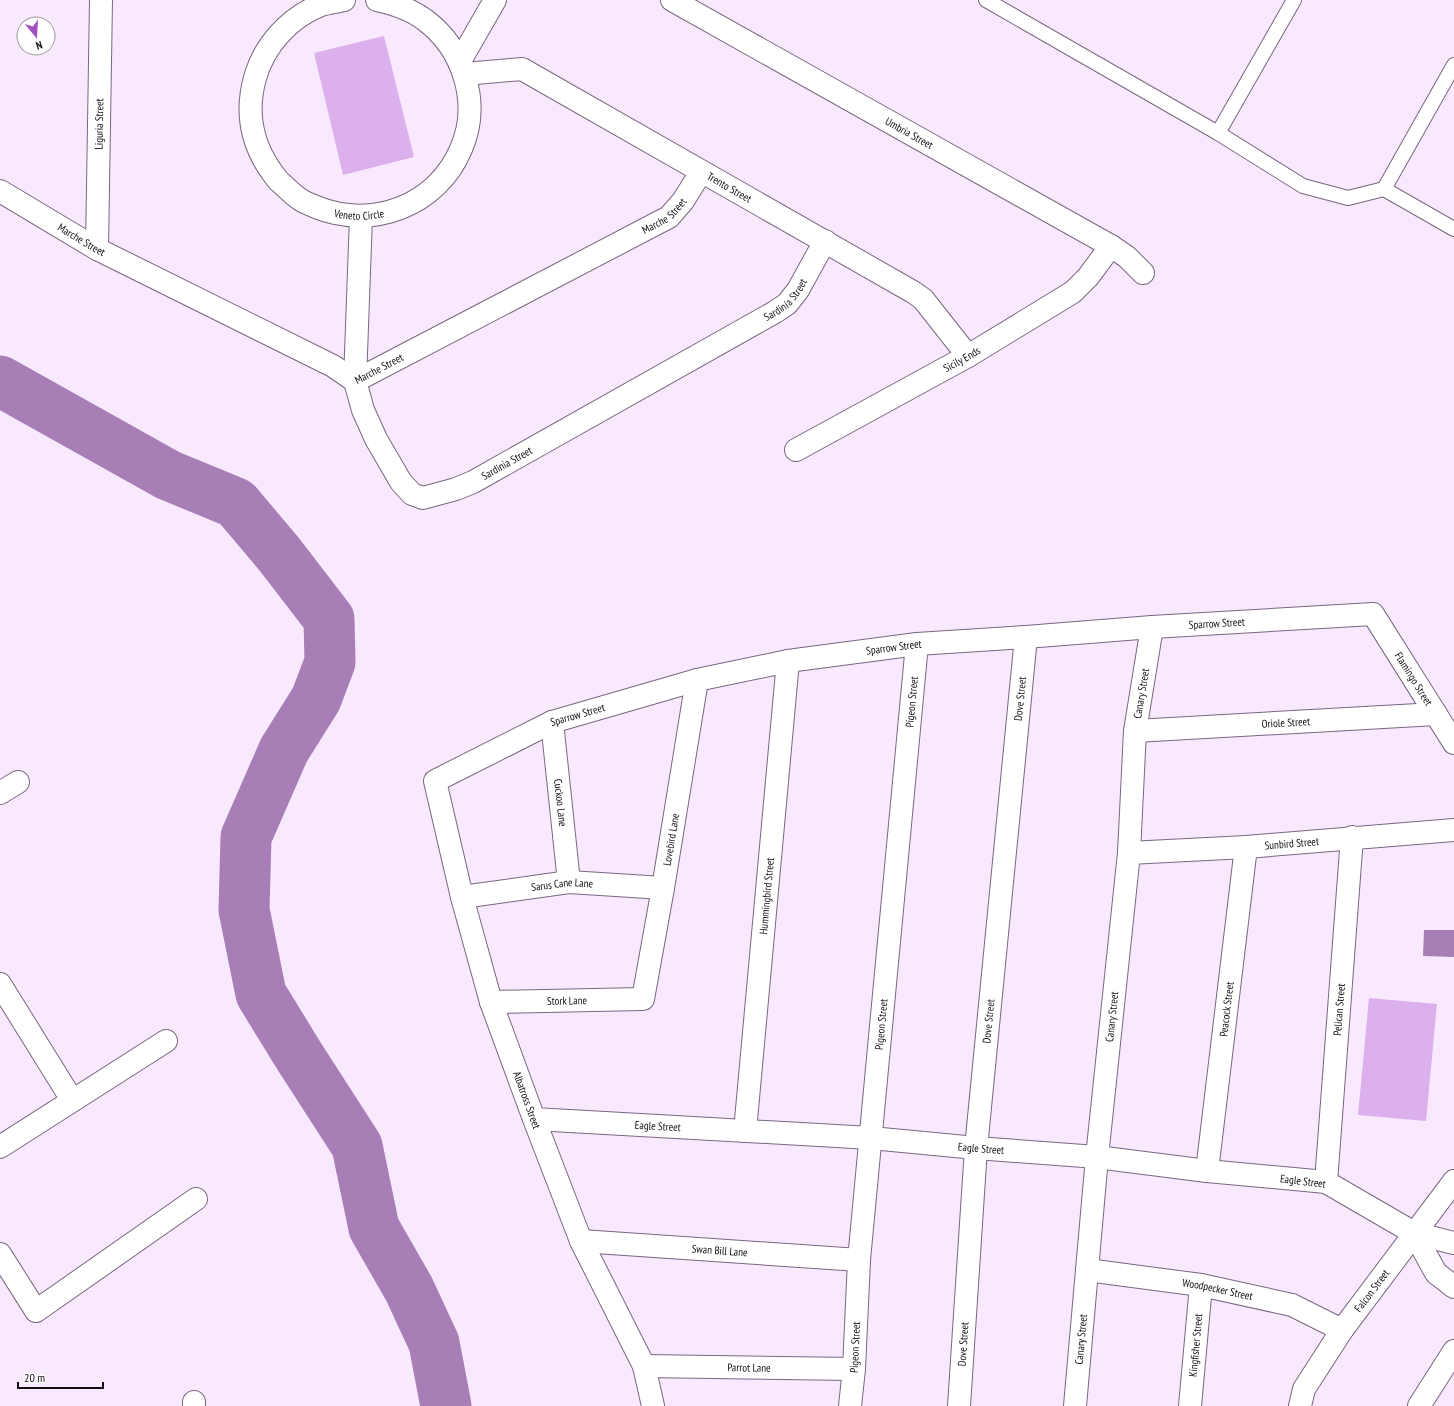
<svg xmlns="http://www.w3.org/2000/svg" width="1454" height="1406" viewBox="0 0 1454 1406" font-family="'PT Sans Narrow',sans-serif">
	<rect width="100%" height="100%" fill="#f9e9ff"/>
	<g fill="#dcb0ed">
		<polygon points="384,36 414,157 343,175 314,53"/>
		<polygon points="1369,998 1437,1004 1426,1121 1358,1115"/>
	</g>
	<polygon fill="#a87eb7" points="1424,930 1454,930 1454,957 1423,956"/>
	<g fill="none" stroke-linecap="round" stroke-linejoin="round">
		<polyline stroke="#a87eb7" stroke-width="51" points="0,381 168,475 236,503 279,554 329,619 330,662 316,699 284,750 246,837 244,910 261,994 299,1056 357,1146 374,1228 409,1289 434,1343 446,1406"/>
		<g stroke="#78677f" stroke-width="16">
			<g id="lane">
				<polyline points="986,0 1218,133 1303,186 1348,198 1384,189 1454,229"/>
				<polyline points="1218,133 1294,0"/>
				<polyline points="1384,189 1454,65"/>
			</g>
		</g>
		<g stroke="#78677f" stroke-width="24">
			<g id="street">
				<path id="s1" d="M 344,0 C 336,2 328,3 321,5 C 290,17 264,45 255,78 C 246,110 250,139 269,168 C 273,173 276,179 281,183 C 288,189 294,196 301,200 C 306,203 311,205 316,207 C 372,230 437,206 461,149 C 481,104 464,49 425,20 C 411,9 395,4 377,0"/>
				<path id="s2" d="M 672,0 L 1111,246 L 1127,257 L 1143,273"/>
				<polyline points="460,61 495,0"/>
				<path id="s3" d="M 464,74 L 522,69 L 913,292 L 923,299 L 968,356"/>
				<path id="s4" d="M 0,191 L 97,249 L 333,366 L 355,381"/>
				<path id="s5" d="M 361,217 L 355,381 L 363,410 L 376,439 L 401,482 L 412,494 L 423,498 L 456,489 L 473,482 L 775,312 L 787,304 L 798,290 L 825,241"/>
				<path id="s6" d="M 97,249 L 101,0"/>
				<path id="s7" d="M 355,381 L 669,217 L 683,201 L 701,172"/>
				<path id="s8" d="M 796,450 L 968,356 L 1073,292 L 1088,277 L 1111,246"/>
				<path id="s9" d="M 552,722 L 569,882"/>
				<path id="s10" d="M 1135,731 L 1436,714"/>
				<polyline points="0,793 18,782"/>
				<path id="s11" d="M 1129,853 L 1246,847 L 1454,830"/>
				<path id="s12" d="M 462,897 L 569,882 L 663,888"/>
				<polyline points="0,984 72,1100"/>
				<path id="s13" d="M 491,1002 L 643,999 L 663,888 L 697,680"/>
				<path id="s14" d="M 534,1119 L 871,1138 L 976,1148 L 1097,1157 L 1207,1171 L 1326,1182 L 1414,1233 L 1454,1243"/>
				<path id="s15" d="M 745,1131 L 788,661"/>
				<polyline points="0,1147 166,1041"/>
				<path id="s16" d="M 1207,1171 L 1246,847"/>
				<path id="s17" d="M 1326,1182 L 1352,837"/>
				<polyline points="1414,1233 1436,1273 1454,1287"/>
				<path id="s18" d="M 581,1241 L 859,1260"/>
				<polyline points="0,1254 36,1311 196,1199"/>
				<path id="s19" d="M 1087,1270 L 1201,1285 L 1292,1305 L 1342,1330"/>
				<path id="s20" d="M 644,1366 L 854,1369"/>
				<polyline points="194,1402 194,1406"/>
				<path id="s21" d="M 653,1406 L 644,1366 L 581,1241 L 534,1119 L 491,1002 L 462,897 L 435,781 L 552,722 L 697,680 L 788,661 L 917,644 L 1026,637 L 1152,627 L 1373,614 L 1454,743"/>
				<path id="s22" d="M 850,1406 L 854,1369 L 859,1260 L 917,644"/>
				<path id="s23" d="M 959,1406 L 976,1148 L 1026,637"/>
				<path id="s24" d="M 1075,1406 L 1097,1157 L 1129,853 L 1135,731 L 1152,627"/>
				<path id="s25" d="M 1190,1406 L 1201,1285"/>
				<path id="s26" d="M 1300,1406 L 1304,1389 L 1342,1330 L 1454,1181"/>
			</g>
		</g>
		<g stroke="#78677f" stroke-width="24">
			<polyline id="secondary" points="1419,1406 1454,1351"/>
		</g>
		<use href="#lane" stroke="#fff" stroke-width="14"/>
		<use href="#street" stroke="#fff" stroke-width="22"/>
		<use href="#secondary" stroke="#fff" stroke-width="22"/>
	</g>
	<g text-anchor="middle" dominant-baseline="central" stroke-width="4" stroke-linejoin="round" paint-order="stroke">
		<g font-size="11" fill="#130c15" stroke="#fff">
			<text stroke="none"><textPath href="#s6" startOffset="125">Liguria Street</textPath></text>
			<text stroke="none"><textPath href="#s2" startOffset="272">Umbria Street</textPath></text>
			<text stroke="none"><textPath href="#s3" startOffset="297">Trento Street</textPath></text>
			<text stroke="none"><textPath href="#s1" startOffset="326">Veneto Circle</textPath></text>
			<text stroke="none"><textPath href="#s7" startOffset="351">Marche Street</textPath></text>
			<text stroke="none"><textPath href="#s4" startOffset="95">Marche Street</textPath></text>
			<text stroke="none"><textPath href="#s5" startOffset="719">Sardinia Street</textPath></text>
			<text stroke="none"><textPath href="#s8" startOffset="189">Sicily Ends</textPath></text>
			<text stroke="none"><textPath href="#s7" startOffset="27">Marche Street</textPath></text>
			<text stroke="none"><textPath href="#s5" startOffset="395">Sardinia Street</textPath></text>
			<text stroke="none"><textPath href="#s21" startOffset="1470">Sparrow Street</textPath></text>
			<text stroke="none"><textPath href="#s21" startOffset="1146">Sparrow Street</textPath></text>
			<text stroke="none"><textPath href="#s21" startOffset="1703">Flamingo Street</textPath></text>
			<text stroke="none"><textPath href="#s24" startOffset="716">Canary Street</textPath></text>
			<text stroke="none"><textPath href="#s23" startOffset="710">Dove Street</textPath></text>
			<text stroke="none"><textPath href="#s22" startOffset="707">Pigeon Street</textPath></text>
			<text stroke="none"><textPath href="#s21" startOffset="822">Sparrow Street</textPath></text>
			<text stroke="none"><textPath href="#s10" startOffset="151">Oriole Street</textPath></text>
			<text stroke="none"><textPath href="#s9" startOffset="81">Cuckoo Lane</textPath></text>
			<text stroke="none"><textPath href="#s13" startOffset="314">Lovebird Lane</textPath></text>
			<text stroke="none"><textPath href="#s11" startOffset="163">Sunbird Street</textPath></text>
			<text stroke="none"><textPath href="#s12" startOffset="101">Sarus Cane Lane</textPath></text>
			<text stroke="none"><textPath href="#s15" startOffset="236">Hummingbird Street</textPath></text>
			<text stroke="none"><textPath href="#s13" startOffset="76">Stork Lane</textPath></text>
			<text stroke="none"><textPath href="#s16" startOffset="163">Peacock Street</textPath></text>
			<text stroke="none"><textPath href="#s17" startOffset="173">Pelican Street</textPath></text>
			<text stroke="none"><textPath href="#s24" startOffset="391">Canary Street</textPath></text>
			<text stroke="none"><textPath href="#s23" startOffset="386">Dove Street</textPath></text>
			<text stroke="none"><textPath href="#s22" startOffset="383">Pigeon Street</textPath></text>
			<text transform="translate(527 1100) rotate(70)">Albatross Street</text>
			<text stroke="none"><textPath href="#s14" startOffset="124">Eagle Street</textPath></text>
			<text stroke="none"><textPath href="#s14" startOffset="448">Eagle Street</textPath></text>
			<text transform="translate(1303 1181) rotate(7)">Eagle Street</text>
			<text stroke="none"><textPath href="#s18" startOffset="139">Swan Bill Lane</textPath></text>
			<text stroke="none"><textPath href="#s19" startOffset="132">Woodpecker Street</textPath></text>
			<text stroke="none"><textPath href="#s26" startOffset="137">Falcon Street</textPath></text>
			<text stroke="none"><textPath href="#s24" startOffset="67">Canary Street</textPath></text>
			<text stroke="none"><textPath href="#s23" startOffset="62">Dove Street</textPath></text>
			<text stroke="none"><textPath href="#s25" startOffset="61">Kingfisher Street</textPath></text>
			<text stroke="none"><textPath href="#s22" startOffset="59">Pigeon Street</textPath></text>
			<text stroke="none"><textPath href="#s20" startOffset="105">Parrot Lane</textPath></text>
		</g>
	</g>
	<g transform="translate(36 36) rotate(162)"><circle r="19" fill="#ffffff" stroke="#a19ea1"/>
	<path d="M0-3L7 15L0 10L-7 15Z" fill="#a250bf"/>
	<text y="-6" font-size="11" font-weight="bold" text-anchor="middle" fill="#130c15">N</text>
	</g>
	<path d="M18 1382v6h85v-6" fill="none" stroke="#130c15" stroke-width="2"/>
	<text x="24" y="1382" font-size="12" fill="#130c15" stroke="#ffffff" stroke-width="3" paint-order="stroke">20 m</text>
</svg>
